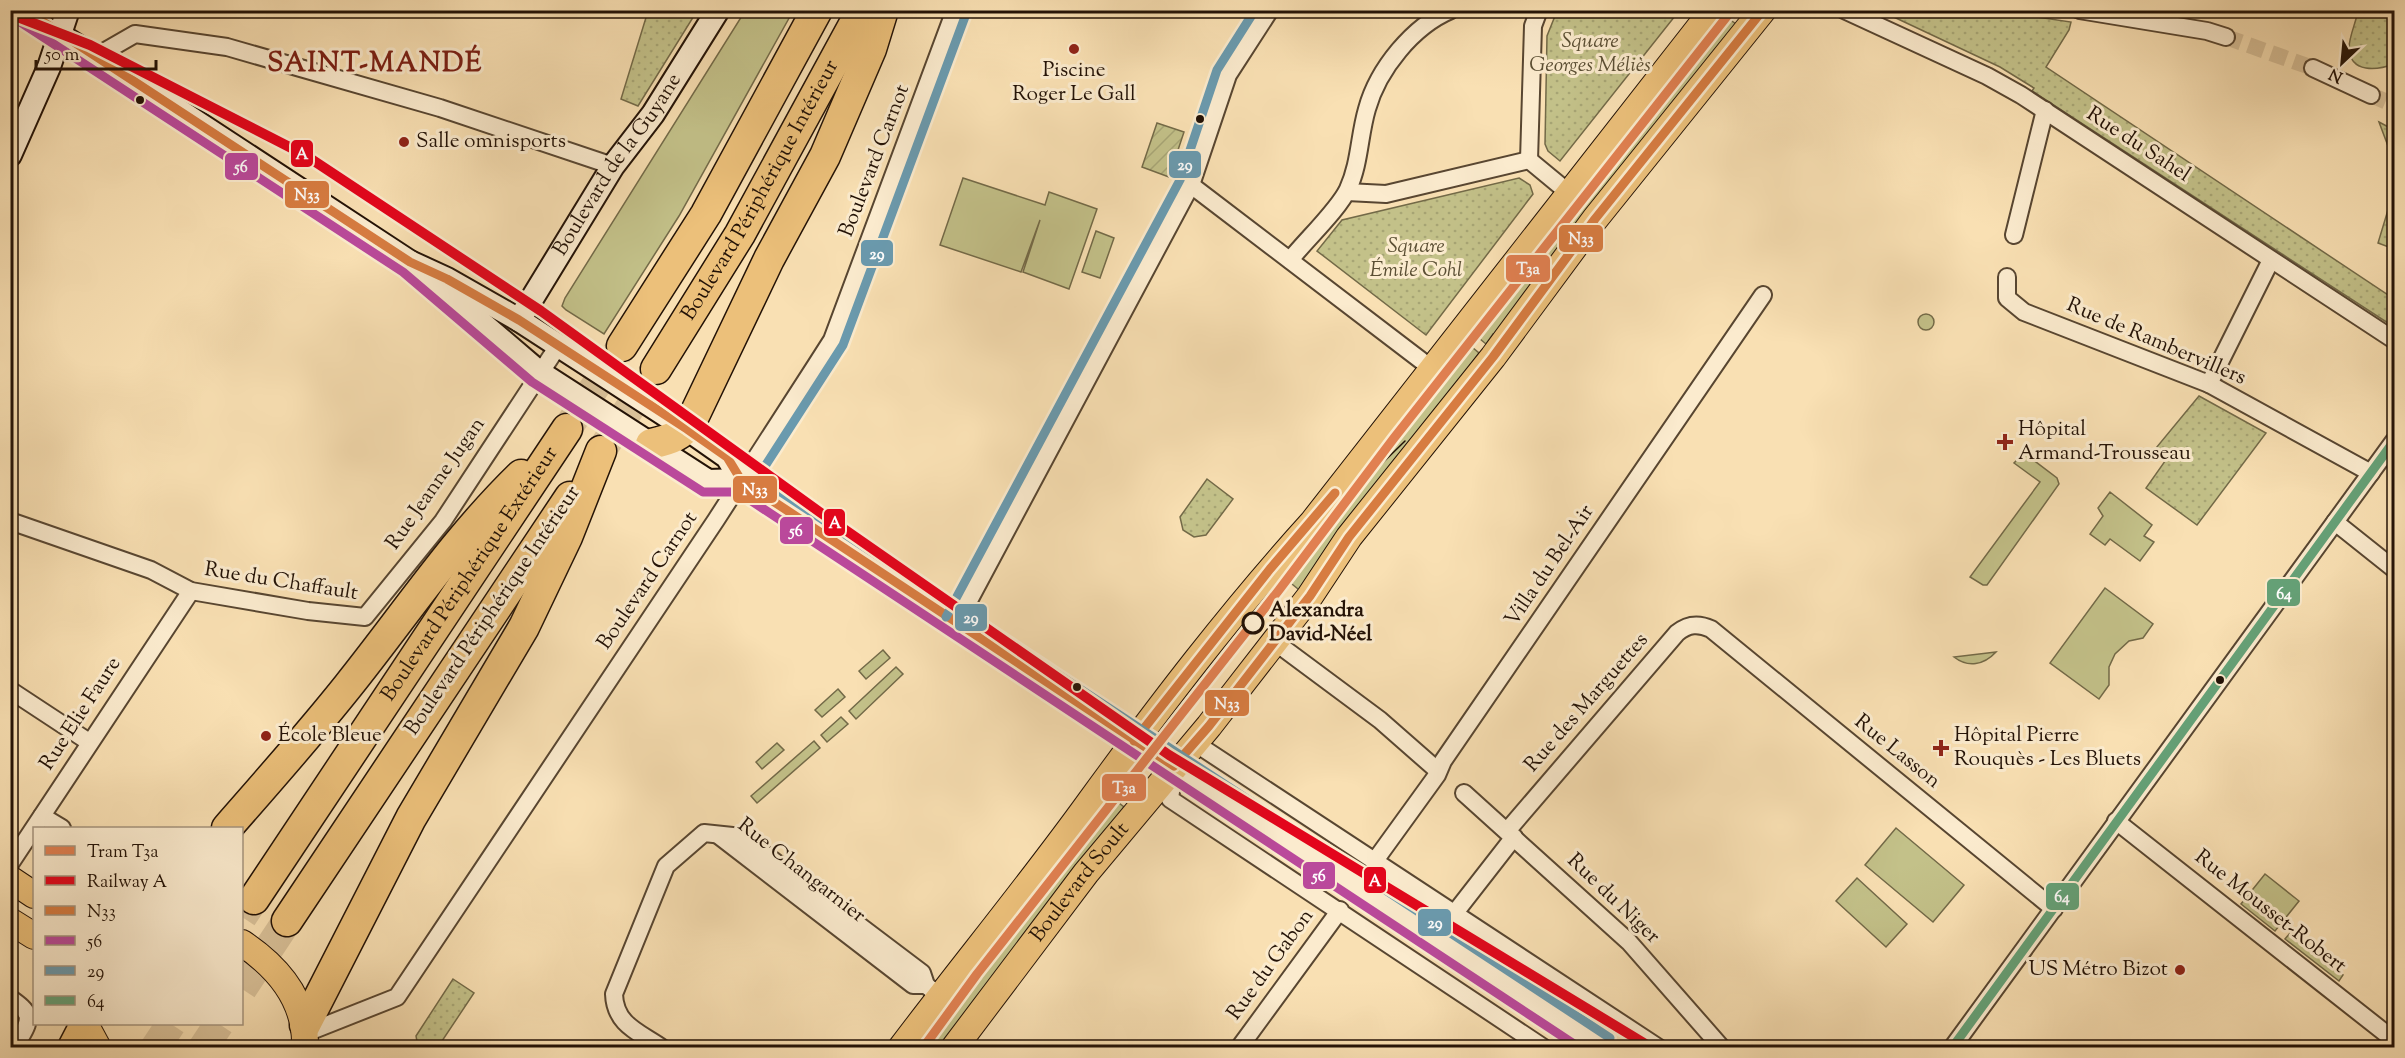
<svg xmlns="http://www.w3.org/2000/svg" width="2405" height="1058" viewBox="0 0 2405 1058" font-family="'Sorts Mill Goudy',serif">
	<defs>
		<pattern id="park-dots" width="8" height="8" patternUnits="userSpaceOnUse" patternTransform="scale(1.5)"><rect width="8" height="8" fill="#c3c189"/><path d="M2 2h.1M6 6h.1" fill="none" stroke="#a7a575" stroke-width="1.8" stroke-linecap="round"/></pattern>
		<pattern id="garden-furrows" width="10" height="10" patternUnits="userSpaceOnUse" patternTransform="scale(1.5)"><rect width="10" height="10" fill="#c3c189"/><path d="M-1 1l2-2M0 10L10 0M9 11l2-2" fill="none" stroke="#a7a575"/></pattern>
	</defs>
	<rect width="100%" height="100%" fill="#f9e0b3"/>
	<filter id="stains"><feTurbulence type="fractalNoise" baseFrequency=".00333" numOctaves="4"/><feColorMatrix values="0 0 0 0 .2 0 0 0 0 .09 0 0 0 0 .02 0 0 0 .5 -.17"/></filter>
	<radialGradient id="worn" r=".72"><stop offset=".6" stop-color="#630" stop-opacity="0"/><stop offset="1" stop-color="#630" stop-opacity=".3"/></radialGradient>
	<g fill="#c3c189" stroke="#736a48" stroke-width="1.5">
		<polygon points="745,11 793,11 679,216 604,334 566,310 562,306 565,298"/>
		<polygon points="1723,15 1736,24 1497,336 1493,334 1486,344 1474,334"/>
		<polygon points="963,178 1045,205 1049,192 1097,209 1069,289 1023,272 1040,220 1021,272 940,245"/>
		<polygon points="1096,231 1114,238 1100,278 1082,272"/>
		<circle cx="1926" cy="322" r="8"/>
		<polygon points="1467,343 1479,353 1472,363 1474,365 1303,593 1277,572"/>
		<polygon points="2024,453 2057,478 2059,484 1987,585 1983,585 1970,577 2040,482 2014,463"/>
		<polygon points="2110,492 2152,525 2144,536 2154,542 2140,561 2110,539 2105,545 2090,534 2103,516 2098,508"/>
		<polygon points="2105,588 2153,624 2143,638 2129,641 2115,654 2109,667 2109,685 2099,699 2050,663"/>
		<polygon points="883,650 890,658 866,679 859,671"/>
		<path d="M 1996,652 C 1984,665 1968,668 1954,657 Z"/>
		<polygon points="896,667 903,674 856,719 849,711"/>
		<polygon points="838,689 845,697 822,717 815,710"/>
		<polygon points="841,717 848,724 827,742 821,735"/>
		<polygon points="814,741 820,748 757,803 751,796"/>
		<polygon points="777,743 784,750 762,769 756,762"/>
		<polygon points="1111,797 1124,807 1118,815 1121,818 945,1047 918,1047 921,1043 917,1040 1100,803 1105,805"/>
		<polygon points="1896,828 1964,885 1933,922 1865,865"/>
		<polygon points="2265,874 2299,901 2275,931 2241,904"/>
		<polygon points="1857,878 1907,924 1886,947 1836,901"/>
		<polygon points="2290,933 2343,975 2339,981 2285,939"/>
	</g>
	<g fill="url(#park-dots)" stroke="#736a48" stroke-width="1.5">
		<polygon points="648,11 697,11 638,106 621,99"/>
		<polygon points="1557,11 1679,11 1560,161 1548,151 1545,144 1547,36"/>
		<polygon points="1881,11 1997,11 2071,22 2069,30 2046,67 2394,299 2394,327 2032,91 2034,88 2000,67"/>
		<path d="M 2358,11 L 2394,11 L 2394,64 C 2378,70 2350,74 2349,48 C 2349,37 2356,22 2358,11 Z"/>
		<polygon points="2379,122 2394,130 2394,162"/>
		<polygon points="1519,178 1530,185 1533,194 1426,335 1317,251 1342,220"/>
		<polygon points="2394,190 2394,249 2378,243"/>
		<polygon points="2199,396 2266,433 2197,525 2146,488 2168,457 2156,448"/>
		<polygon points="1207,479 1233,499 1206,535 1194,537 1183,530 1180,517"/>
		<polygon points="453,979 474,993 438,1047 418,1047 416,1036"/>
	</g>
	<polygon fill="url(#garden-furrows)" stroke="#736a48" stroke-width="1.5" points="1157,123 1184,132 1169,177 1142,167"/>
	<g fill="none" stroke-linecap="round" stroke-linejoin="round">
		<g stroke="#d9c199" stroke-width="16" stroke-dasharray="16 8" stroke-linecap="butt">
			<polyline points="2226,37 2313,68"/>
			<polyline points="2371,95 2394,105"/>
		</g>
		<g stroke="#d9c199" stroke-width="30" stroke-dasharray="30 15" stroke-linecap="butt">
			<polyline points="567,429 622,346"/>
			<polyline points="601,451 656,369"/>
			<polyline points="242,917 254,899"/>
			<polyline points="242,989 287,921"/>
			<polyline points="155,1048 171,1024"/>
			<polyline points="203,1048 219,1024"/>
		</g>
		<g stroke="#584631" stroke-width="20">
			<g id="street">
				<polyline points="24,10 60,35"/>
				<polyline points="1844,10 1987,76 2021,95 2394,340"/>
				<polyline points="2079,10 2207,31 2226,37"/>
				<polyline points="95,57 135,34 227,47 440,108 613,166"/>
				<polyline points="2313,68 2371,95"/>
				<polyline points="1529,160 1533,26 1539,10"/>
				<polyline points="1529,160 1569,193"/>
				<polyline points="1191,185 1431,368"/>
				<polyline points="1347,192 1386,194 1529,160"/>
				<polyline points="2014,235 2045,110"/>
				<path d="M 1290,260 C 1305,241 1339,209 1348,189 C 1360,163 1359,136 1367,109 C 1378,69 1413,26 1451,10"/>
				<polyline points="2007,277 2007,298 2024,312 2209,384 2371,473"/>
				<polyline points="2209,384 2271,260"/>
				<polyline points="10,521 151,570 191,591 308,611 365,617 443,521 558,346"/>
				<polyline points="2335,522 2394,569"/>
				<polyline points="957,623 1191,185 1228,75 1270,10"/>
				<polyline points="1275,642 1380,720 1437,770"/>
				<polyline points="10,690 89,742"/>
				<polyline points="1195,743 1659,1048"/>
				<polyline points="1174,770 1170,799 1544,1048"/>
				<polyline points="1464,793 1629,942 1722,1048"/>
				<polyline points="42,816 62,828"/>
				<polyline points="2116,821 2394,1040"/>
				<path d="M 1507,831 L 1677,633 C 1688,624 1698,623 1711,629 L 2054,909"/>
				<polyline points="718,835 913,985 926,985"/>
				<polyline points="1374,862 1437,775 1443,761 1763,295"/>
				<polyline points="10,864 191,591"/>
				<polyline points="1454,914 1514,837"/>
				<path d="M 10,998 C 30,1012 33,1017 20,1038"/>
				<polyline points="306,1033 397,997 716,520 816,365 832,340 955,10"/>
				<path d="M 662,1048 C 639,1032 615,1025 614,994 L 666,866 L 704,833 L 742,837 L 922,973 L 926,985 L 941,998"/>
				<polyline points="1239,1048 1340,910"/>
				<polyline points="1952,1048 2394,441"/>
			</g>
		</g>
		<g stroke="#231206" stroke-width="26">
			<g id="secondary">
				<polyline points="60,35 160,98 410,262 539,372 708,481 741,480"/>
				<polyline points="10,155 49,67 68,10"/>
				<polyline points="410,262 447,279 519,320 687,429 727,457 741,480 1603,1048"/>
				<path id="s1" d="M 519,320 L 613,166 L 653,114 L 718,10"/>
			</g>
		</g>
		<g stroke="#231206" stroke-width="28">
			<g id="primary">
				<polyline points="10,879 34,895"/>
				<polyline points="10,921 34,936"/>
				<path d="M 242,943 C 278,967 307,1001 305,1048"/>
				<polyline points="85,1024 98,1048"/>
				<path d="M 901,1048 C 963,966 1029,886 1089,803 C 1159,707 1232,611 1312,523 L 1713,10"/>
				<path id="s2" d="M 954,1048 L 1086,873 L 1209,726 L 1310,596 L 1349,537 L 1493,357 L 1595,219 L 1763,10"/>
			</g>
		</g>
		<g stroke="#231206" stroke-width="33">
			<g id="highway">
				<polyline points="622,346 706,214 817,10"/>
				<path id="s3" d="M 656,369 L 740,234 L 862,10"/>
				<path d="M 651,444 C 668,440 682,437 692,420 L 769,259 L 825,156 L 871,49 L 883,10"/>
				<path d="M 227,828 C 268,781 309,735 348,686 C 405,615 455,539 521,475"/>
				<path id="s4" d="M 254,899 L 567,429"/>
				<polyline points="287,921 570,497"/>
				<polyline points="305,1025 411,818 524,627 567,537 601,451"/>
				<polyline points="73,1048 85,1025"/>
			</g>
		</g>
		<use href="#street" stroke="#fbebce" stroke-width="16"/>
		<use href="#secondary" stroke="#fbebce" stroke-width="22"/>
		<use href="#primary" stroke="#ecc07a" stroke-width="26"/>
		<use href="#highway" stroke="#ecc07a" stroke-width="30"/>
		<polyline stroke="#231206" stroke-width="1.5" points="1360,485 1405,441"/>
		<g stroke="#fbebce" stroke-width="14">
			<g id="bus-1">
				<polyline points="25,10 410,262 447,279 519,320 687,429 727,457 741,480 1174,766 1209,726 1310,596 1349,537 1493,357 1595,219 1763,10"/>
				<polyline points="1134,741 1270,569 1335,493"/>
			</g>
		</g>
		<g stroke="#fbebce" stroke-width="14">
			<polyline id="bus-2" points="17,20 403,272 532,382 703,492 738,492 750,500 1580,1048"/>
		</g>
		<g stroke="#fbebce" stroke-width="14">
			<g id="bus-3">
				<polyline points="966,14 843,345 758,477 1610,1038"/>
				<polyline points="946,617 1180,180 1217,70 1255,10"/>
			</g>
		</g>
		<g stroke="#fbebce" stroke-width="14">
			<polyline id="bus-4" points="1952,1048 2394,441"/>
		</g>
		<use href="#bus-1" stroke="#d77c41" stroke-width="9"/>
		<use href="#bus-2" stroke="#ba499b" stroke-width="9"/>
		<use href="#bus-3" stroke="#6a9aae" stroke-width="9"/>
		<use href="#bus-4" stroke="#65a278" stroke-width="9"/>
		<g stroke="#fbebce" stroke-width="15">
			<polyline id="rail-1" points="10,14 90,45 305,155 541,311 821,513 1169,755 1652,1048"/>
		</g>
		<use href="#rail-1" stroke="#e3051c" stroke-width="10"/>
		<g stroke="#fbebce" stroke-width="14">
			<polyline id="tram-1" points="923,1048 977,974 1279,590 1394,438 1732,10"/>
		</g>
		<use href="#tram-1" stroke="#e18051" stroke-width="9"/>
	</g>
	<g fill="#8f2418" stroke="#fbebce" stroke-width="2">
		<circle cx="1074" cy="49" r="6"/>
		<circle cx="404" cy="142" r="6"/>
		<path d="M2002 433h6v6h6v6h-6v6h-6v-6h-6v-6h6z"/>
		<circle cx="266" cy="736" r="6"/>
		<path d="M1938 739h6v6h6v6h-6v6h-6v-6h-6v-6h6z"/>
		<circle cx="2180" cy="970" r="6"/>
	</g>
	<g fill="#231206" stroke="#fbebce" stroke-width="2">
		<circle cx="140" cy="100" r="5"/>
		<circle cx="1200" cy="119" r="5"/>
		<circle cx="2220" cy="680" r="5"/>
		<circle cx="1077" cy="687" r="5"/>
	</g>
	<circle fill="#fbebce" stroke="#231206" stroke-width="3" cx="1253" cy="623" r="10"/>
	<g text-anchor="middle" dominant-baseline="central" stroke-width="6" stroke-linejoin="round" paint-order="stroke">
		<g font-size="21" font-style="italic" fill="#5b4f34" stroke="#fbebce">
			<text x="1590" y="42">Square<tspan x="1590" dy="24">Georges Méliès</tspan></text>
			<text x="1416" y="247">Square<tspan x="1416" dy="24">Émile Cohl</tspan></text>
		</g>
		<g font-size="21" fill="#231206" stroke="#fbebce" text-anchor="start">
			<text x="1074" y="71" text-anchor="middle">Piscine<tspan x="1074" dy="24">Roger Le Gall</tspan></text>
			<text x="416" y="142">Salle omnisports</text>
			<text x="2018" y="430">Hôpital<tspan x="2018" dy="24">Armand-Trousseau</tspan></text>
			<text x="278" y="736">École Bleue</text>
			<text x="1954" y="736">Hôpital Pierre<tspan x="1954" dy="24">Rouquès - Les Bluets</tspan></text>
			<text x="2168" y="970" text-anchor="end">US Métro Bizot</text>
		</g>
		<g font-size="21" fill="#231206" stroke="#fbebce">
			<text transform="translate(2138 145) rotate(33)">Rue du Sahel</text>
			<text transform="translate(875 161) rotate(-69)">Boulevard Carnot</text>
			<text stroke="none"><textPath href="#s1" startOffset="184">Boulevard de la Guyane</textPath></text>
			<text stroke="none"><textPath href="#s3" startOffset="207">Boulevard Périphérique Intérieur</textPath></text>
			<text transform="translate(2156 342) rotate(23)">Rue de Rambervillers</text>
			<text transform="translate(436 484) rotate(-55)">Rue Jeanne Jugan</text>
			<text transform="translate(1550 566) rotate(-56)">Villa du Bel-Air</text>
			<text stroke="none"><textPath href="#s4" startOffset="390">Boulevard Périphérique Extérieur</textPath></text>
			<text transform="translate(648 581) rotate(-56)">Boulevard Carnot</text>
			<text transform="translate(281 582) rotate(9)">Rue du Chaffault</text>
			<text transform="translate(493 611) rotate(-56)">Boulevard Périphérique Intérieur</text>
			<text transform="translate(1587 703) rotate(-49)">Rue des Marguettes</text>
			<text transform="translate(81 714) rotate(-57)">Rue Elie Faure</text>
			<text transform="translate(1897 752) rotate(39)">Rue Lasson</text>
			<text transform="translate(801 871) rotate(38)">Rue Changarnier</text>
			<text stroke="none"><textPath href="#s2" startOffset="208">Boulevard Soult</textPath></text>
			<text transform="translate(1613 899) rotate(44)">Rue du Niger</text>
			<text transform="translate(2270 912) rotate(38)">Rue Mousset-Robert</text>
			<text transform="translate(1271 965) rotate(-54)">Rue du Gabon</text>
		</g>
		<g font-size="21" font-weight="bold" fill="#231206" stroke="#fbebce" text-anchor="start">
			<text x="1269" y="611">Alexandra<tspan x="1269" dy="24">David-Néel</tspan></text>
		</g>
		<g font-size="27" font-weight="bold" letter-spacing="1.5" fill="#7a1f14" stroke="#fbebce">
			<text x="375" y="64">SAINT-MANDÉ</text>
		</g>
	</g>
	<g stroke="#fbebce" stroke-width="2">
		<rect x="290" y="139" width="24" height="29" rx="6" fill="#e3051c"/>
		<rect x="1168" y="150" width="34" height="29" rx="6" fill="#6a9aae"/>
		<rect x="224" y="152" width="35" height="29" rx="6" fill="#ba499b"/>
		<rect x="284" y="180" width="46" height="29" rx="6" fill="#d77c41"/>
		<rect x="1558" y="224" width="46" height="29" rx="6" fill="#d77c41"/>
		<rect x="860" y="239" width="34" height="28" rx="6" fill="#6a9aae"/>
		<rect x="1505" y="254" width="46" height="29" rx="6" fill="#e18051"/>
		<rect x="732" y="475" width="46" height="29" rx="6" fill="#d77c41"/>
		<rect x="823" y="508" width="23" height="29" rx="6" fill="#e3051c"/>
		<rect x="779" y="516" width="35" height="29" rx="6" fill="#ba499b"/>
		<rect x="2266" y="578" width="35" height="29" rx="6" fill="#65a278"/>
		<rect x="954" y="603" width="34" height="29" rx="6" fill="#6a9aae"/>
		<rect x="1204" y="689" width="46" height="28" rx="6" fill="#d77c41"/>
		<rect x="1101" y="773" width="46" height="29" rx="6" fill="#e18051"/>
		<rect x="1302" y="861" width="34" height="29" rx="6" fill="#ba499b"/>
		<rect x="1363" y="866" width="24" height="28" rx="6" fill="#e3051c"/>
		<rect x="2045" y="882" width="35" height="29" rx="6" fill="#65a278"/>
		<rect x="1417" y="908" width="35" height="29" rx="6" fill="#6a9aae"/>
	</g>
	<g font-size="16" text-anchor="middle" font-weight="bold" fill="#fff">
		<text x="302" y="159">A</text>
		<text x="1185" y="170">29</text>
		<text x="241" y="172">56</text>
		<text x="307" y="200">N33</text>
		<text x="1581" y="244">N33</text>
		<text x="877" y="259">29</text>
		<text x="1528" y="274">T3a</text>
		<text x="755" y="495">N33</text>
		<text x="835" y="528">A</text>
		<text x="796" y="536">56</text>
		<text x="2284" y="599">64</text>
		<text x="971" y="623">29</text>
		<text x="1227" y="709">N33</text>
		<text x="1124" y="793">T3a</text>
		<text x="1319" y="881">56</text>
		<text x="1375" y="886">A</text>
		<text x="2062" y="902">64</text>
		<text x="1435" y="928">29</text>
	</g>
	<rect width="2405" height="1058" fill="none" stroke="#f9e0b3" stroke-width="36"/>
	<rect x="12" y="12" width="2381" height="1034" fill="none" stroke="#231206" stroke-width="3"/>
	<rect x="18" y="18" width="2369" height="1022" fill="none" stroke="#231206" stroke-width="1.5"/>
	<rect x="33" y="827" width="210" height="198" fill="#fbebce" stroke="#a5947e" stroke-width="1.5"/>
	<rect x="45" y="846" width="30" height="9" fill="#e18051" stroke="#a5947e" stroke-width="1.5"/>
	<text x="87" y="857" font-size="18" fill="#231206">Tram T3a</text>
	<rect x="45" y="876" width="30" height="9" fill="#e3051c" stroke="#a5947e" stroke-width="1.5"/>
	<text x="87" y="887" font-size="18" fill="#231206">Railway A</text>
	<rect x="45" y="906" width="30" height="9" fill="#d77c41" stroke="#a5947e" stroke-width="1.5"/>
	<text x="87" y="917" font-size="18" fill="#231206">N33</text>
	<rect x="45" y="936" width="30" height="9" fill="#ba499b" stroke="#a5947e" stroke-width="1.5"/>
	<text x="87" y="947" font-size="18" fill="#231206">56</text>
	<rect x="45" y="966" width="30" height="9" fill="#6a9aae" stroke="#a5947e" stroke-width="1.5"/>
	<text x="87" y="977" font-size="18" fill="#231206">29</text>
	<rect x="45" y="996" width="30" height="9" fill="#65a278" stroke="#a5947e" stroke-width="1.5"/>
	<text x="87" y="1007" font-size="18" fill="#231206">64</text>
	<g transform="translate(2342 63) rotate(206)" stroke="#fbebce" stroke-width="4.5" paint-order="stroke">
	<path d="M0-4.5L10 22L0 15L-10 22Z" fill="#231206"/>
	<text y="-9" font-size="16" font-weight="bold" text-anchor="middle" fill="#231206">N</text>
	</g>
	<path d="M36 60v9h120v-9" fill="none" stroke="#231206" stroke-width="3"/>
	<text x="45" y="60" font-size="18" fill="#231206" stroke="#fbebce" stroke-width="4.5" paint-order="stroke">50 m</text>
	<rect width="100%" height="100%" filter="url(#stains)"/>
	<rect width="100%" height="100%" fill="url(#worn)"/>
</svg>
